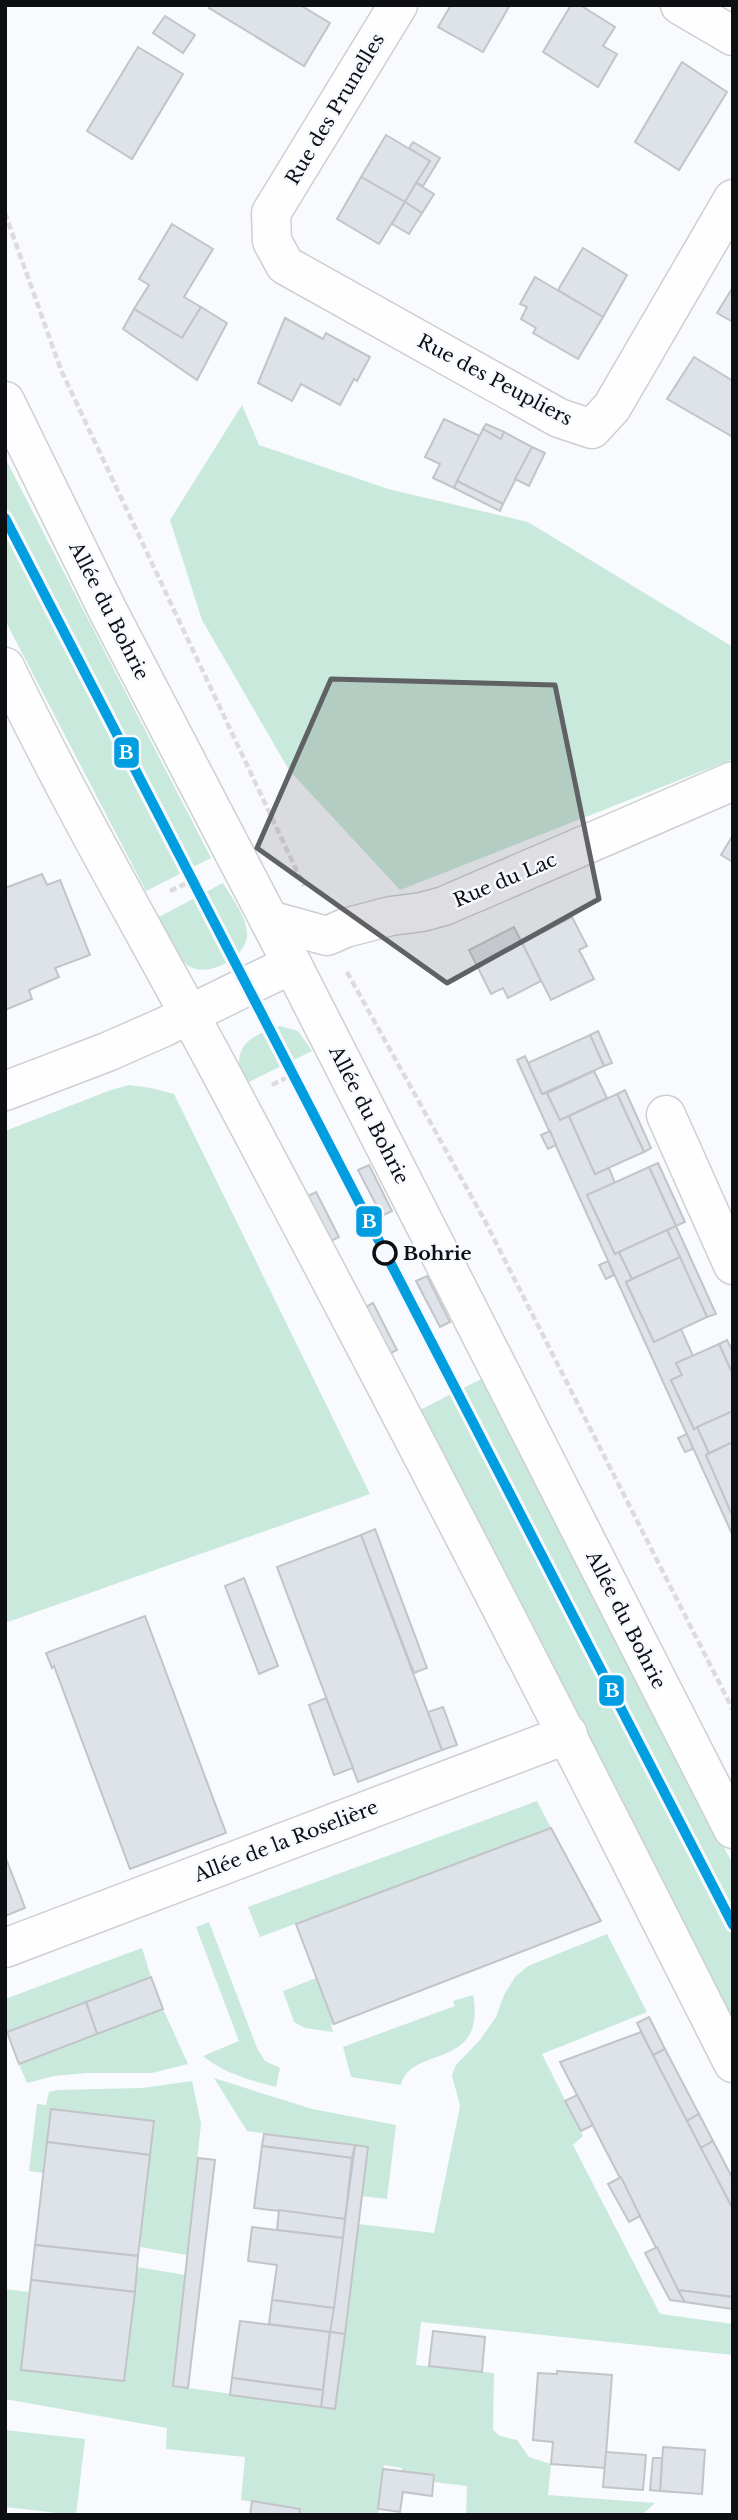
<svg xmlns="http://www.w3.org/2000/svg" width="738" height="2520" viewBox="0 0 738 2520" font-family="'Libre Baskerville',serif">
	<rect width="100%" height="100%" fill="#f8fafd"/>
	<g fill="#c8e9db">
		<polygon points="242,405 259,445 388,489 528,522 733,647 733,759 400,890 289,770 202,620 170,520"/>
		<polygon points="5,458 211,858 146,891 5,620"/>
		<path d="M 223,883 C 231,897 246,916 247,932 C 250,957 205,981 186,964 C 173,953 166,932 159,917 Z"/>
		<path d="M 280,1026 L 298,1031 L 312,1051 L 245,1084 C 229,1050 247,1036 280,1026 Z"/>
		<polygon points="129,1085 151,1088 174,1094 370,1494 5,1623 5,1131 111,1090"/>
		<polygon points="483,1378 733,1865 733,2027 414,1413"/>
		<polygon points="537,1801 551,1828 260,1937 248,1907"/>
		<path d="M 209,1922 L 257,2048 L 265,2061 L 280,2068 L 276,2087 C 250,2080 225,2074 203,2056 L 239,2041 L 196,1927 Z"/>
		<polygon points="607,1934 647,2012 542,2054 583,2136 573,2145 660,2314 733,2324 733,2355 421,2322 416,2365 494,2373 493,2430 500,2436 517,2440 529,2457 551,2464 548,2495 655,2503 642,2515 466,2515 467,2486 434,2482 434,2475 402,2472 402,2468 384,2465 378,2515 299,2515 299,2509 241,2500 245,2457 166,2449 167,2428 5,2399 5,2289 29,2292 21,2370 123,2381 137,2267 185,2275 173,2386 334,2408 358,2224 434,2233 460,2106 452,2075 456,2065 480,2040 496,2017 504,1995 515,1977 528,1966"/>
		<polygon points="142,1948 151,1977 7,2032 5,1999"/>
		<polygon points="316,1978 334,2024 331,2025 333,2032 305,2028 294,2022 283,1991"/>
		<path d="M 473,1995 C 487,2071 410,2045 401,2085 L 351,2077 L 343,2047 L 455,2006 L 453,2001 Z"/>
		<polygon points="163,2009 188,2064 152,2073 87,2073 54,2076 27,2083 19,2064"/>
		<polygon points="214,2078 312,2109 396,2125 387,2199 362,2196 368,2147 247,2131"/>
		<polygon points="192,2081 201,2124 187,2255 140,2247 153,2121 51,2109 43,2173 29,2171 37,2104 46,2105 49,2092 58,2090 142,2088"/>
		<polygon points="5,2430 85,2439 76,2515 5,2507"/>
	</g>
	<g fill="#dee2e9" stroke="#c3c4c7" stroke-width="2">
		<polygon points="210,5 300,5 330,23 304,66 209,8"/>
		<polygon points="451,5 510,5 483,52 438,27"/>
		<polygon points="571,5 580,5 615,27 603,46 617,54 598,87 543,52"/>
		<polygon points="165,16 195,35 183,53 153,33"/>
		<polygon points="138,47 183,74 132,159 87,131"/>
		<polygon points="682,62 727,92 679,170 635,142"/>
		<polygon points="386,135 430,161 405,202 361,177"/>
		<polygon points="413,142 440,158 423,186 416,183 430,161 409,148"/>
		<polygon points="361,177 405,202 379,244 337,219"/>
		<polygon points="416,183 434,194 422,213 405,202"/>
		<polygon points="405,202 422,213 409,234 392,224"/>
		<polygon points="172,224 213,249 184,297 201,307 182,338 134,309 149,285 139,279"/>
		<polygon points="583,248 627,275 603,317 558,290"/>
		<polygon points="535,277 603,317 578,359 533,333 536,328 521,319 527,307 520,304"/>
		<polygon points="733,287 733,322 717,313"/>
		<polygon points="201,307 227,323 197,380 123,329 134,309 182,338"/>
		<polygon points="285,318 323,339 326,333 370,357 357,381 354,379 340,405 301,384 292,401 258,383"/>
		<polygon points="694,357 733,381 733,437 667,399"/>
		<polygon points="444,419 480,436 454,488 433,478 440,464 425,457"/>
		<polygon points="486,424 504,432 501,439 483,429"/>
		<polygon points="483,429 501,439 504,432 532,447 503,504 457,481"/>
		<polygon points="532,447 545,453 529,486 515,479"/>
		<polygon points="457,481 503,504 500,511 454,488"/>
		<polygon points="733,835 733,862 721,855"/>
		<polygon points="42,874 47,885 60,880 90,955 55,968 59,977 29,990 32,999 5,1010 5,888"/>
		<polygon points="572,917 587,946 579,950 594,979 551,1000 522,943"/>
		<polygon points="514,927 541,981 508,998 503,988 491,994 469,950"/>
		<polygon points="598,1031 612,1063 604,1066 590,1035"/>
		<polygon points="590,1035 604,1066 542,1094 528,1063"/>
		<polygon points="525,1056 542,1094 547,1093 560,1120 569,1116 595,1174 609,1168 615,1183 587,1195 615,1254 619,1252 632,1279 626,1282 654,1342 681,1329 693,1356 676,1363 682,1375 671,1380 694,1429 697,1427 709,1453 706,1455 733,1515 733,1536 517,1060"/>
		<polygon points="594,1071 607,1098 560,1120 547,1093"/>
		<polygon points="625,1090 651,1148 644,1152 617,1094"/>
		<polygon points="617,1094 644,1152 595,1174 569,1116"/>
		<polygon points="550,1131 556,1145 548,1149 541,1135"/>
		<polygon points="658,1163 685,1222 676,1226 649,1167"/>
		<polygon points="369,1165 392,1211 382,1216 358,1170"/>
		<polygon points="649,1167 676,1226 615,1254 587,1195"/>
		<polygon points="316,1192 339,1237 329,1242 306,1197"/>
		<polygon points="676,1226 716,1314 707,1317 667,1230"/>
		<polygon points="667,1230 680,1257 632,1279 619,1252"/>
		<polygon points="680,1257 707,1317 654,1342 626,1282"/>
		<polygon points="608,1261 614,1275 606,1279 599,1265"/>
		<polygon points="427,1276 450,1322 440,1327 416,1281"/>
		<polygon points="373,1303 397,1350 387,1355 364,1308"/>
		<polygon points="727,1340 733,1352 733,1375 719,1344"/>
		<polygon points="719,1344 733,1375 733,1411 694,1429 671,1380 682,1375 676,1363"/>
		<polygon points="733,1411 733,1442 709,1453 697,1427"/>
		<polygon points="687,1434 693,1449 685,1452 678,1438"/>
		<polygon points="733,1442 733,1515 732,1515 706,1455"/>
		<polygon points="375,1529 427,1668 414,1673 361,1535"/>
		<polygon points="361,1535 442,1750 358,1782 277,1567"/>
		<polygon points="244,1578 278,1666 259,1674 225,1586"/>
		<polygon points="145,1616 226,1833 130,1869 54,1666 52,1668 46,1653"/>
		<polygon points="326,1698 353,1768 334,1775 309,1705"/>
		<polygon points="443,1707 457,1745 442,1750 428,1712"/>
		<polygon points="551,1828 601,1921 334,2024 296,1924"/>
		<polygon points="5,1856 25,1908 5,1916"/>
		<polygon points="151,1977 163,2009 97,2034 86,2002"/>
		<polygon points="86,2002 97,2034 19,2064 7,2032"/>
		<polygon points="649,2017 665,2049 653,2055 637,2023"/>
		<polygon points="641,2032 733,2209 733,2297 678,2290 560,2062"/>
		<polygon points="665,2049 699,2114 687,2121 653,2055"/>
		<polygon points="577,2095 593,2125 581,2131 565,2101"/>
		<polygon points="51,2109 154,2121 150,2155 47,2142"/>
		<polygon points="699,2114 713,2141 701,2148 687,2121"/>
		<polygon points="264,2134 355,2145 352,2158 262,2146"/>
		<polygon points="713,2141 733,2179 733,2209 701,2148"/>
		<polygon points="47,2142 150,2155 138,2256 35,2245"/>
		<polygon points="355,2145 368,2147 345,2334 330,2332"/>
		<polygon points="262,2146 352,2158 345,2219 254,2208"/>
		<polygon points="198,2158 215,2160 188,2388 173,2386"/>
		<polygon points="621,2177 640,2216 629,2222 608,2184"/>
		<polygon points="279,2210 345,2219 343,2238 277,2230"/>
		<polygon points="252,2227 343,2238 334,2308 272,2300 277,2265 248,2261"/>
		<polygon points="35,2245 138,2256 135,2292 31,2280"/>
		<polygon points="657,2247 678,2290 685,2302 670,2300 645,2253"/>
		<polygon points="31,2280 135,2292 124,2381 21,2370"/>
		<polygon points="678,2290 733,2297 733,2309 685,2302"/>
		<polygon points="272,2300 334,2308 330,2332 269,2324"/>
		<polygon points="240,2321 330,2332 323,2390 232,2378"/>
		<polygon points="433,2331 485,2337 482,2372 429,2366"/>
		<polygon points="330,2332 345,2334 335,2409 321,2407"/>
		<polygon points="557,2371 612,2375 605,2468 551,2464 553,2442 533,2440 538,2373 557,2374"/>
		<polygon points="232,2378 323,2390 321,2407 230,2395"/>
		<polygon points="663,2447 705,2450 702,2494 660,2491"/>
		<polygon points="606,2452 646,2455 643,2490 603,2487"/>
		<polygon points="653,2458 662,2458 660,2491 650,2490"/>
		<polygon points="383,2469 434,2475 432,2496 403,2492 400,2512 378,2509"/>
		<polygon points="252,2501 300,2509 299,2515 250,2515"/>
	</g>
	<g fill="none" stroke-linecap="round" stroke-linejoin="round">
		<g stroke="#cdcfd2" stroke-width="41">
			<g id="minor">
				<polyline points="398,5 271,213 272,241 285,265 559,418 592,429 612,407 733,199"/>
				<polyline points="680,5 733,36"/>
				<polyline points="269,920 327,936 345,928 391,916 422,912 444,906 733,781"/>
				<polyline points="5,1091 107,1052 164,1027 292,964"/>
				<polyline points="666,1115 733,1265"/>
				<polyline points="5,1948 568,1734"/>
			</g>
		</g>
		<g stroke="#cdcfd2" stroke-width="41">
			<g id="major">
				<polyline points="5,401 108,611 292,964 733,1829"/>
				<path d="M 5,667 C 77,817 162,960 239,1107 C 408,1424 572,1743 733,2063"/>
			</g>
		</g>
		<g stroke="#dcdcde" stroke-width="4.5" stroke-dasharray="7 3.5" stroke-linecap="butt">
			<polyline points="5,213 61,370 304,886"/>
			<polyline points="170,891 200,877"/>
			<polyline points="347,972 485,1221 733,1710"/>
			<polyline points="272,1085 299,1071"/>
		</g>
		<use href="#minor" stroke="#fefeff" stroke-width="38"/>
		<use href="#major" stroke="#fefeff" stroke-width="38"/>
		<g stroke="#f6f9ff" stroke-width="16">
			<polyline id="tram-1" points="5,518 733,1925"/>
		</g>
		<use href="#tram-1" stroke="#009ee0" stroke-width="10"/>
	</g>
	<path fill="#606164" fill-opacity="0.2" stroke="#606164" stroke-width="5" stroke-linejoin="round" d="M 331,679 L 555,685 L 599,899 L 447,983 L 257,848 Z"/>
	<circle fill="#f6f9ff" stroke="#0e0f12" stroke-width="3.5" cx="385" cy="1253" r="11"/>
	<g text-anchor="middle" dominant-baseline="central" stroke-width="5" stroke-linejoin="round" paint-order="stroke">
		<g font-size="19" fill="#0e0f12" stroke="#f6f9ff">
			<text transform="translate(335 109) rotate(-59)">Rue des Prunelles</text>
			<text transform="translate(495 380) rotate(28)">Rue des Peupliers</text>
			<text transform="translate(109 611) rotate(63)">Allée du Bohrie</text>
			<text transform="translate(505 880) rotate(-23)">Rue du Lac</text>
			<text transform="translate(369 1115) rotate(63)">Allée du Bohrie</text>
			<text transform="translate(626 1620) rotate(63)">Allée du Bohrie</text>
			<text transform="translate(286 1841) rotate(-21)">Allée de la Roselière</text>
		</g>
		<g font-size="19" font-weight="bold" fill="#0e0f12" stroke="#f6f9ff" text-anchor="start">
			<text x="403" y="1253">Bohrie</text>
		</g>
	</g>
	<g stroke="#f6f9ff" stroke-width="2.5">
		<rect x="113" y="736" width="27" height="33" rx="7" fill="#009ee0"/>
		<rect x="355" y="1205" width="28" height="33" rx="7" fill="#009ee0"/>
		<rect x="598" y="1674" width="27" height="33" rx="7" fill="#009ee0"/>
	</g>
	<g font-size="19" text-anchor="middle" font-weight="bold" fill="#fff">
		<text x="126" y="759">B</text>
		<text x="369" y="1228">B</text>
		<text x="612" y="1697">B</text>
	</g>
	<rect width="738" height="2520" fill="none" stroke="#0e0f12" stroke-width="14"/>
</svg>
